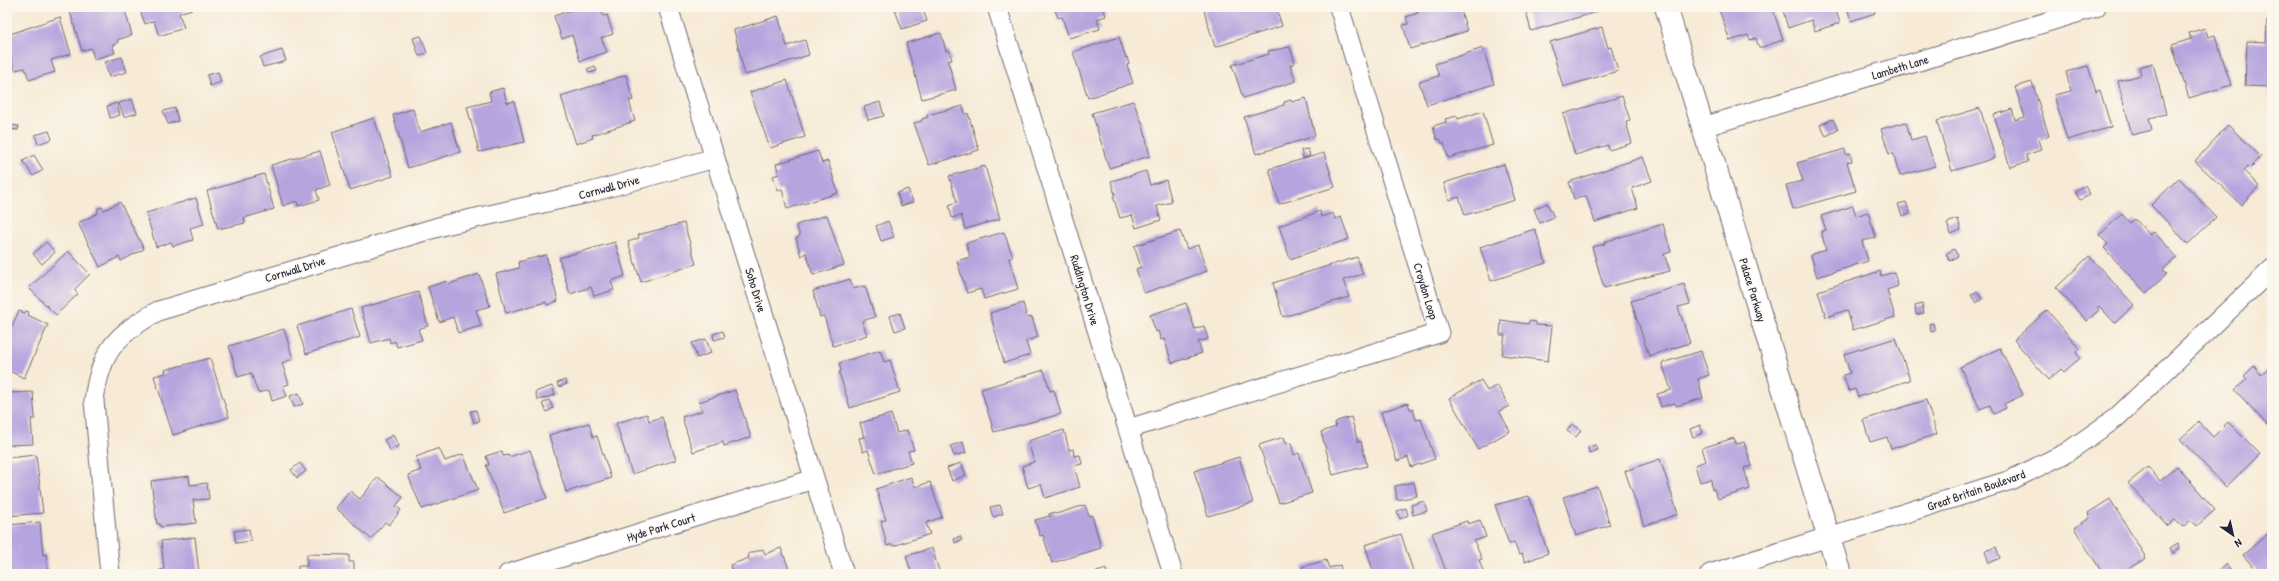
<svg xmlns="http://www.w3.org/2000/svg" width="2279" height="581" viewBox="0 0 2279 581" font-family="'Patrick Hand',sans-serif">
	<rect width="100%" height="100%" fill="#fbf7ec"/>
	<filter id="ink" filterUnits="userSpaceOnUse"><feTurbulence type="fractalNoise" baseFrequency=".025" numOctaves="2"/><feDisplacementMap in="SourceGraphic" scale="8" xChannelSelector="R" yChannelSelector="G"/><feConvolveMatrix kernelMatrix="1 2 1 2 8 2 1 2 1" color-interpolation-filters="sRGB"/></filter>
	<filter id="wash" filterUnits="userSpaceOnUse"><feTurbulence type="fractalNoise" baseFrequency=".012" numOctaves="4" result="noise"/><feDisplacementMap in="SourceGraphic" scale="16" xChannelSelector="R" yChannelSelector="G"/><feGaussianBlur stdDeviation="0.9" result="paint"/><feColorMatrix in="noise" values="0 0 0 0 0 0 0 0 0 0 0 0 0 0 0 0 0 1.4 0 .05"/><feComposite in="paint" operator="in"/></filter>
	<g filter="url(#wash)">
		<rect width="100%" height="100%" fill="#f7ead6"/>
		<g id="blocks">
			<g fill="#b6a4de">
				<polygon points="86,7 124,7 132,35 117,40 118,43 112,45 115,53 94,59 91,48 82,51 70,12"/>
				<polygon points="139,7 195,7 195,8 179,13 184,28 159,36 154,21 145,24"/>
				<polygon points="580,7 600,7 603,16 607,15 613,34 601,38 607,52 580,61 572,35 562,39 554,16"/>
				<polygon points="894,7 922,7 927,21 902,29"/>
				<polygon points="1054,7 1103,7 1106,16 1097,19 1100,29 1069,38 1062,17 1058,18"/>
				<polygon points="1216,7 1253,7 1254,10 1263,7 1276,7 1282,26 1215,47 1204,11"/>
				<polygon points="1421,7 1460,7 1467,31 1410,49 1403,25 1408,24 1406,17 1418,13 1417,9"/>
				<polygon points="1525,7 1595,7 1597,12 1531,31"/>
				<polygon points="1718,7 1772,7 1783,40 1759,48 1756,38 1750,40 1748,35 1730,41"/>
				<polygon points="1782,7 1835,7 1840,23 1815,31 1811,20 1788,28"/>
				<polygon points="1847,7 1873,7 1875,13 1851,21"/>
				<polygon points="778,16 787,46 805,40 809,55 745,75 734,30"/>
				<polygon points="60,17 71,54 51,60 55,72 29,80 25,68 15,70 7,44 7,35"/>
				<polygon points="2267,21 2272,21 2272,98 2269,98 2269,87 2245,86 2247,41 2266,42"/>
				<polygon points="1602,27 1608,48 1611,47 1618,71 1563,87 1550,42"/>
				<polygon points="2205,28 2208,37 2215,35 2231,85 2189,98 2172,45 2191,39 2189,33"/>
				<polygon points="941,33 946,51 949,50 952,60 948,61 956,90 922,99 906,43"/>
				<polygon points="421,36 427,53 419,56 413,38"/>
				<polygon points="1119,37 1126,58 1127,57 1129,64 1127,65 1133,83 1088,98 1073,52"/>
				<polygon points="1290,47 1295,63 1290,65 1296,81 1243,98 1232,65 1269,54 1268,51"/>
				<polygon points="1483,48 1494,84 1427,105 1419,82 1439,76 1435,64"/>
				<polygon points="282,50 286,61 263,67 260,57"/>
				<polygon points="122,57 127,72 109,77 105,62"/>
				<polygon points="2153,63 2166,114 2149,118 2152,130 2132,135 2118,81 2141,75 2139,67"/>
				<polygon points="595,66 597,71 589,73 587,69"/>
				<polygon points="2088,66 2096,92 2100,90 2111,127 2067,140 2054,95 2071,91 2066,72"/>
				<polygon points="218,72 221,82 210,86 207,75"/>
				<polygon points="626,75 633,100 629,101 635,121 592,135 593,138 576,144 561,96"/>
				<polygon points="787,80 805,137 770,148 750,92"/>
				<polygon points="2032,82 2049,136 2038,139 2041,150 2026,155 2028,162 2010,167 1994,115 2012,109 2015,120 2025,117 2015,87"/>
				<polygon points="503,88 507,103 514,101 524,142 479,152 467,107 491,101 489,92"/>
				<polygon points="1622,96 1630,120 1626,122 1632,143 1609,150 1608,145 1575,155 1563,114"/>
				<polygon points="1306,98 1315,136 1256,154 1244,117 1284,105 1284,102 1291,100 1292,102"/>
				<polygon points="132,99 137,113 124,117 119,103"/>
				<polygon points="1133,101 1143,125 1150,156 1109,168 1092,113"/>
				<polygon points="880,102 884,116 868,120 864,107"/>
				<polygon points="117,103 120,115 110,118 107,106"/>
				<polygon points="963,106 965,114 968,113 979,150 929,165 914,123 922,121 922,119 928,117 927,115"/>
				<polygon points="175,108 178,121 168,124 163,111"/>
				<polygon points="1980,108 1995,158 1952,171 1937,121"/>
				<polygon points="413,109 420,132 451,122 460,152 408,168 393,115"/>
				<polygon points="1483,111 1493,145 1448,158 1444,143 1442,144 1440,139 1437,140 1433,126 1446,122 1445,119 1457,116 1458,119"/>
				<polygon points="374,118 393,176 350,190 332,132"/>
				<polygon points="1833,119 1838,130 1826,136 1820,125"/>
				<polygon points="1906,122 1911,140 1925,136 1935,166 1900,176 1893,153 1889,154 1881,129"/>
				<polygon points="10,125 19,126 18,130 9,129"/>
				<polygon points="2228,125 2261,157 2250,168 2248,166 2244,171 2259,186 2241,205 2195,161"/>
				<polygon points="49,131 52,139 38,144 35,135"/>
				<polygon points="1308,149 1310,156 1303,158 1301,150"/>
				<polygon points="1845,149 1846,155 1850,153 1852,161 1847,162 1856,191 1793,209 1786,185 1803,181 1797,163"/>
				<polygon points="320,151 330,185 316,190 319,200 298,206 297,201 283,206 271,165"/>
				<polygon points="818,151 822,163 828,161 838,193 787,209 782,189 778,190 773,176 779,174 776,164"/>
				<polygon points="1324,153 1335,187 1279,204 1269,169"/>
				<polygon points="34,155 43,170 33,176 23,161"/>
				<polygon points="1643,157 1652,181 1632,188 1638,208 1595,222 1586,196 1574,199 1569,182"/>
				<polygon points="1504,164 1515,200 1465,215 1459,197 1449,200 1444,183"/>
				<polygon points="985,166 1000,219 965,229 961,215 952,218 949,205 957,202 949,176"/>
				<polygon points="1146,171 1150,185 1166,180 1172,202 1157,206 1161,220 1136,228 1132,215 1120,218 1113,196 1115,195 1111,181"/>
				<polygon points="264,174 274,209 244,218 245,223 218,229 207,191"/>
				<polygon points="2179,178 2216,217 2188,244 2151,205"/>
				<polygon points="2085,186 2090,195 2080,200 2075,192"/>
				<polygon points="908,189 913,202 901,206 897,193"/>
				<polygon points="196,198 204,224 190,228 193,240 173,246 171,242 156,247 146,213"/>
				<polygon points="120,202 144,249 121,261 119,257 100,267 78,223 98,213 97,209 102,207 104,210"/>
				<polygon points="1906,202 1910,213 1902,216 1898,204"/>
				<polygon points="1547,203 1554,217 1540,223 1534,209"/>
				<polygon points="1853,206 1856,216 1868,212 1876,238 1862,241 1868,261 1817,277 1811,255 1826,250 1821,231 1826,230 1821,216"/>
				<polygon points="1320,211 1321,217 1333,213 1335,219 1341,217 1349,239 1290,259 1279,226"/>
				<polygon points="2122,214 2130,223 2135,219 2150,235 2154,232 2177,257 2163,270 2167,274 2146,293 2104,248 2108,244 2099,235"/>
				<polygon points="827,215 844,265 813,275 806,253 801,256 796,238 800,236 796,225"/>
				<polygon points="1958,219 1961,230 1951,234 1947,223"/>
				<polygon points="888,221 894,237 881,241 876,226"/>
				<polygon points="684,223 696,264 641,282 628,242 639,238 638,235"/>
				<polygon points="1663,224 1671,252 1664,254 1670,271 1604,288 1592,247 1605,244 1604,242"/>
				<polygon points="1535,229 1546,263 1491,281 1480,247"/>
				<polygon points="1180,231 1187,249 1198,245 1207,271 1144,293 1136,269 1141,267 1134,246"/>
				<polygon points="1004,232 1013,257 1009,258 1018,289 984,299 981,289 967,293 957,261 970,257 966,243"/>
				<polygon points="46,242 55,252 42,264 33,254"/>
				<polygon points="615,242 625,276 611,281 614,290 594,296 591,287 570,294 559,258"/>
				<polygon points="1954,249 1958,256 1950,261 1946,254"/>
				<polygon points="68,251 90,274 74,290 78,294 56,315 29,288"/>
				<polygon points="546,255 558,301 547,305 546,302 506,313 496,274 519,268 518,262"/>
				<polygon points="2089,256 2134,305 2115,323 2099,306 2097,308 2099,310 2087,321 2056,288"/>
				<polygon points="1357,257 1363,274 1343,280 1349,297 1283,317 1273,283"/>
				<polygon points="1880,271 1881,276 1894,272 1898,286 1887,290 1895,317 1853,330 1847,310 1826,317 1818,291"/>
				<polygon points="479,274 490,306 476,310 481,326 458,333 453,317 439,322 428,287 447,281 449,284"/>
				<polygon points="850,279 853,289 865,286 875,317 862,321 867,335 833,346 824,316 820,317 813,291"/>
				<polygon points="1684,284 1690,304 1678,307 1690,343 1649,356 1631,301"/>
				<polygon points="1977,291 1982,299 1976,303 1971,295"/>
				<polygon points="418,292 428,326 418,329 422,340 397,347 395,341 390,343 389,338 371,343 361,308"/>
				<polygon points="1023,303 1027,318 1032,317 1038,337 1026,341 1030,355 1004,363 990,313"/>
				<polygon points="1186,303 1195,329 1204,326 1208,339 1198,342 1202,353 1172,363 1164,339 1161,340 1158,331 1156,332 1150,315"/>
				<polygon points="1922,304 1924,313 1916,315 1915,306"/>
				<polygon points="351,309 360,337 306,354 297,326"/>
				<polygon points="2047,310 2080,349 2076,353 2080,358 2064,372 2061,369 2049,380 2014,340"/>
				<polygon points="19,311 25,313 26,311 29,312 28,315 48,325 24,378 7,370 7,336"/>
				<polygon points="900,313 905,328 895,331 890,316"/>
				<polygon points="1501,320 1528,324 1529,321 1536,322 1536,325 1552,326 1548,361 1502,355 1505,335 1500,335"/>
				<polygon points="1933,323 1935,331 1931,332 1929,324"/>
				<polygon points="284,329 293,359 282,363 289,384 283,386 287,396 272,401 269,390 258,393 251,373 238,377 229,346"/>
				<polygon points="723,331 725,337 714,340 713,334"/>
				<polygon points="1896,338 1910,380 1858,397 1855,389 1849,391 1843,375 1850,373 1844,354"/>
				<polygon points="706,339 711,353 697,358 692,343"/>
				<polygon points="2000,348 2023,395 2004,404 2006,408 1994,414 1990,405 1980,409 1960,367"/>
				<polygon points="880,350 884,362 890,360 900,392 850,408 839,372 841,371 839,363"/>
				<polygon points="1701,351 1709,375 1698,379 1703,398 1676,406 1675,403 1661,407 1657,394 1671,390 1662,363"/>
				<polygon points="210,358 229,417 173,435 154,376 166,373 165,370"/>
				<polygon points="2254,366 2261,375 2270,366 2272,368 2272,425 2269,427 2235,390 2247,379 2244,376"/>
				<polygon points="1044,370 1050,391 1054,390 1061,414 994,432 981,389"/>
				<polygon points="565,380 567,384 559,387 557,383"/>
				<polygon points="1481,380 1487,391 1497,385 1509,406 1499,411 1510,431 1478,449 1449,398"/>
				<polygon points="552,386 555,395 538,400 535,392"/>
				<polygon points="735,390 751,437 724,446 723,442 693,452 682,417 702,411 699,402"/>
				<polygon points="33,392 35,419 31,419 33,444 7,445 7,393"/>
				<polygon points="299,393 303,404 294,407 290,396"/>
				<polygon points="549,400 553,408 547,412 542,404"/>
				<polygon points="1926,400 1937,434 1891,449 1887,437 1870,442 1863,420"/>
				<polygon points="1408,403 1410,409 1413,409 1416,420 1421,419 1435,459 1411,467 1408,457 1397,461 1381,412"/>
				<polygon points="476,410 479,421 474,423 470,411"/>
				<polygon points="647,414 649,421 662,417 676,460 632,474 616,423"/>
				<polygon points="891,414 897,433 907,430 914,450 908,451 912,463 876,474 868,450 863,452 859,438 864,437 860,423"/>
				<polygon points="1351,417 1358,442 1361,441 1367,466 1333,475 1321,432 1336,427 1335,423 1337,421"/>
				<polygon points="2199,422 2213,437 2228,422 2260,454 2226,487 2180,439"/>
				<polygon points="589,423 593,437 597,436 611,478 566,492 549,435"/>
				<polygon points="1572,424 1581,430 1576,437 1567,431"/>
				<polygon points="1700,425 1703,433 1693,437 1690,429"/>
				<polygon points="1064,430 1069,450 1073,449 1074,456 1080,455 1082,464 1074,466 1080,487 1045,498 1041,484 1028,488 1022,466 1034,462 1028,441"/>
				<polygon points="393,435 399,446 390,450 384,440"/>
				<polygon points="1284,437 1286,444 1291,443 1294,455 1299,453 1312,493 1279,503 1259,445"/>
				<polygon points="1734,438 1736,444 1744,442 1752,466 1744,468 1750,489 1718,499 1714,489 1712,490 1711,479 1700,482 1695,465 1706,461 1702,448"/>
				<polygon points="963,442 966,453 954,456 950,446"/>
				<polygon points="1596,445 1598,450 1589,453 1588,447"/>
				<polygon points="439,448 445,461 463,454 478,490 422,509 408,475 421,470 416,457"/>
				<polygon points="530,450 547,498 504,513 486,465 489,465 486,456 502,451 503,456 508,455 509,457"/>
				<polygon points="36,455 43,513 7,516 7,458"/>
				<polygon points="1239,457 1253,503 1208,516 1194,471"/>
				<polygon points="1660,459 1678,514 1644,526 1625,471"/>
				<polygon points="300,463 306,471 297,478 291,470"/>
				<polygon points="961,463 966,475 952,481 947,468"/>
				<polygon points="2177,466 2215,510 2197,526 2191,520 2183,527 2175,520 2168,526 2128,483 2148,467 2160,481"/>
				<polygon points="189,476 190,485 207,483 209,499 193,500 196,523 160,527 160,524 157,524 151,481"/>
				<polygon points="378,477 403,497 396,506 401,510 389,525 385,522 371,539 336,508 350,491 360,499"/>
				<polygon points="911,477 915,487 930,482 942,517 926,523 930,534 893,546 892,544 887,546 881,521 886,520 876,489"/>
				<polygon points="1414,482 1417,496 1397,500 1395,486"/>
				<polygon points="1597,486 1610,525 1576,536 1563,497"/>
				<polygon points="1529,496 1548,553 1525,562 1522,554 1519,555 1514,542 1509,544 1495,505"/>
				<polygon points="2110,499 2146,558 2120,574 2103,574 2074,528 2090,518 2088,513"/>
				<polygon points="1424,501 1427,511 1413,515 1411,505"/>
				<polygon points="1000,505 1003,514 993,517 990,507"/>
				<polygon points="1085,505 1089,516 1092,515 1101,548 1052,563 1043,535 1040,536 1035,520 1050,516 1049,514 1055,512 1056,514"/>
				<polygon points="1406,508 1408,515 1400,519 1397,511"/>
				<polygon points="1480,520 1486,537 1474,541 1482,559 1479,560 1484,574 1447,574 1432,533 1467,521 1468,524"/>
				<polygon points="40,522 43,555 46,554 48,574 10,574 7,525"/>
				<polygon points="249,529 251,541 236,543 234,531"/>
				<polygon points="2272,530 2272,574 2259,574 2243,555"/>
				<polygon points="1401,534 1414,574 1374,574 1365,545"/>
				<polygon points="960,536 962,540 955,543 954,539"/>
				<polygon points="195,537 199,574 160,574 160,570 164,569 161,541"/>
				<polygon points="2178,543 2180,548 2173,553 2170,548"/>
				<polygon points="1996,547 2000,558 1989,563 1985,551"/>
				<polygon points="781,548 791,574 733,574 730,565 749,558 748,554 763,549 765,554"/>
				<polygon points="932,548 940,574 903,574 911,571 906,556"/>
				<polygon points="307,554 349,555 349,562 354,562 354,574 298,574 298,566 307,566"/>
				<polygon points="1326,560 1329,568 1340,565 1342,574 1305,574 1302,567"/>
				<polygon points="2226,564 2234,574 2215,574"/>
				<polygon points="1106,569 1107,574 1091,574"/>
				<polygon points="1966,569 1968,574 1951,574"/>
			</g>
		</g>
	</g>
	<g filter="url(#ink)">
		<use href="#blocks" fill-opacity="0" stroke="#6d6871" stroke-width="1"/>
		<g fill="none" stroke-linecap="round" stroke-linejoin="round">
			<g stroke="#6d6871" stroke-width="21">
				<g id="minor">
					<polyline points="668,7 844,574"/>
					<polyline points="997,7 1173,574"/>
					<polyline points="1703,127 2096,7"/>
					<polyline points="1128,429 1439,333 1339,7"/>
					<path d="M 110,574 L 94,401 C 100,351 116,335 158,311 L 445,225 L 588,193 L 715,158"/>
					<polyline points="508,574 814,479"/>
					<polyline points="1710,574 2011,480 2066,453 2116,418 2272,269"/>
				</g>
			</g>
			<g stroke="#6d6871" stroke-width="24">
				<polyline id="tertiary" points="1666,7 1840,574"/>
			</g>
			<use href="#minor" stroke="#fff" stroke-width="19"/>
			<use href="#tertiary" stroke="#fff" stroke-width="22"/>
		</g>
	</g>
	<g text-anchor="middle" dominant-baseline="central" stroke-width="3" stroke-linejoin="round" paint-order="stroke">
		<g font-size="12" fill="#22223b" stroke="#fbf7ec">
			<text transform="translate(1900 67) rotate(-17)">Lambeth Lane</text>
			<text transform="translate(609 187) rotate(-15)">Cornwall Drive</text>
			<text transform="translate(295 269) rotate(-17)">Cornwall Drive</text>
			<text transform="translate(756 290) rotate(73)">Soho Drive</text>
			<text transform="translate(1085 290) rotate(73)">Ruddington Drive</text>
			<text transform="translate(1753 290) rotate(73)">Palace Parkway</text>
			<text transform="translate(1426 291) rotate(73)">Croydon Loop</text>
			<text transform="translate(1976 490) rotate(-19)">Great Britain Boulevard</text>
			<text transform="translate(661 527) rotate(-17)">Hyde Park Court</text>
		</g>
	</g>
	<rect width="2279" height="581" fill="none" stroke="#fbf7ec" stroke-width="24"/>
	<g transform="translate(2233 535) rotate(146)" stroke="#fbf7ec" stroke-width="3" paint-order="stroke">
	<path d="M0-3L7 15L0 10L-7 15Z" fill="#22223b"/>
	<text y="-6" font-size="11" font-weight="bold" text-anchor="middle" fill="#22223b">N</text>
	</g>
</svg>
